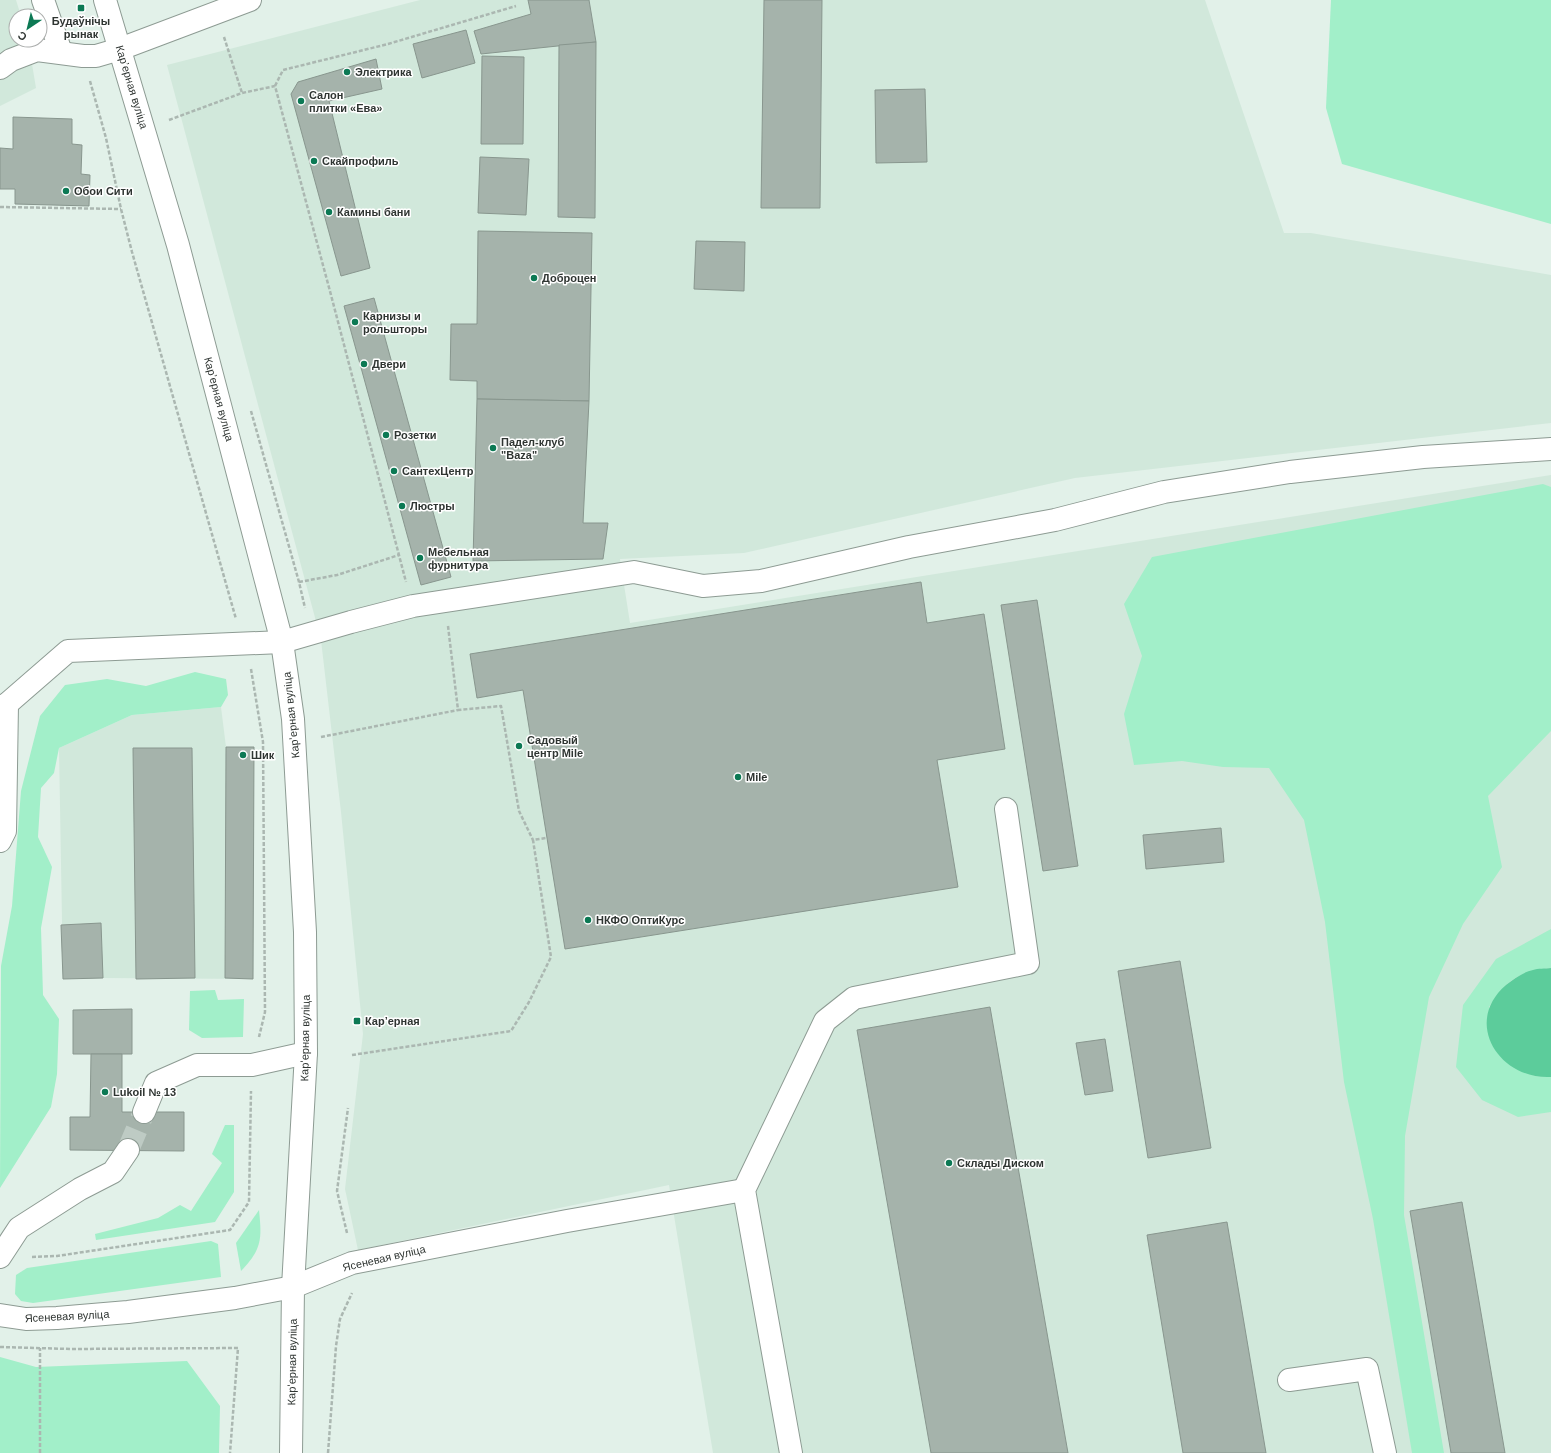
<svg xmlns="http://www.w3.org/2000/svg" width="1551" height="1453" viewBox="0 0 1551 1453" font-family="Helvetica,sans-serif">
	<rect width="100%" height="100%" fill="#e2f1e9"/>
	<g fill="#d1e8db">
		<polygon points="0,0 16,0 21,16 16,16 16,40 28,40 36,88 0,106"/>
		<polygon points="420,0 1205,0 1284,233 1311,233 1551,275 1551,423 1075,478 744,553 620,559 630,623 1551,475 1551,1453 713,1453 669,1185 358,1250 345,1189 363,1034 341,812 321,640 167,65"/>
		<polygon points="221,707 226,747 254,747 253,979 103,978 63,979 59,748 132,715"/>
	</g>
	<g fill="#a2efc9">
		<polygon points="1331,0 1551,0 1551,224 1342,164 1326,108"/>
		<polygon points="1543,484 1551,487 1551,731 1488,796 1502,867 1463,924 1429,997 1405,1136 1404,1215 1444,1453 1412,1453 1373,1219 1344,1082 1325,922 1304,820 1269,768 1223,767 1182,761 1134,765 1124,714 1142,656 1124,604 1152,557"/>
		<polygon points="195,672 226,679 228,695 221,707 132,715 59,748 54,773 41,788 38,837 52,867 41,928 43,995 59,1019 57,1074 51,1107 0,1188 1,966 12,906 21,791 40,716 65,685 107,679 146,686"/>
		<path d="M 1551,929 L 1551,968 C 1519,971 1506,980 1489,1007 L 1534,1076 L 1551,1077 L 1551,1112 L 1518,1117 L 1482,1100 L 1456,1067 L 1463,1005 L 1496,959 Z"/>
		<polygon points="215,990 218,1000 244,999 243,1037 202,1038 189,1030 190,991"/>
		<polygon points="225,1125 234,1125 234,1192 215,1222 96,1240 95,1234 158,1218 180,1205 191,1211 222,1163 212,1154"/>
		<path d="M 259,1210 C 262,1239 262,1249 241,1271 L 236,1243 Z"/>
		<polygon points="211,1241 218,1244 221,1277 33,1303 21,1301 15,1294 16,1275 27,1268"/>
		<polygon points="0,1357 36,1367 187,1361 220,1406 219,1453 0,1453"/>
	</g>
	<path fill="#5ccc9b" d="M 1551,968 L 1551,1077 C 1500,1080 1462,1023 1506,985 C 1514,979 1523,972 1533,970 C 1538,968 1545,969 1551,968 Z"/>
	<g fill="#a5b3ab" stroke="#88968e">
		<polygon points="528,0 589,0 596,42 481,54 474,31 531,14"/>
		<polygon points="764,0 822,0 820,208 761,208"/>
		<polygon points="466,30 475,63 422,78 413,44"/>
		<polygon points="596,42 595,218 558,217 559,45"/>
		<polygon points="482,56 524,57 523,144 481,144"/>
		<polygon points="376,59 382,89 329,101 370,268 341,276 291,94 298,82"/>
		<polygon points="925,89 927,162 876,163 875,90"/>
		<polygon points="13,117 72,119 72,144 82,145 81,174 90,175 89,206 15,204 15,189 0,189 0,148 13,149"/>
		<polygon points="480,157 529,159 526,215 478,213"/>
		<polygon points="478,231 592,233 589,401 477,399 477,381 450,380 451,324 477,324"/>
		<polygon points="696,241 745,242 744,291 694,289"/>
		<polygon points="374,298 451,577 421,585 344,306"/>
		<polygon points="477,399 589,401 583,523 608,523 603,559 473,561"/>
		<polygon points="921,582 927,623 984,614 1005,749 937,760 958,887 565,949 523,690 477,698 470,654"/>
		<polygon points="1037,600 1078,866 1043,871 1001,605"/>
		<polygon points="226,747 254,747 253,979 225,978"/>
		<polygon points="133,748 192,748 195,978 136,979"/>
		<polygon points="1221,828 1224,862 1146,869 1143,835"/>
		<polygon points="101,923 103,978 63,979 61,925"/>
		<polygon points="1180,961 1211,1148 1148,1158 1118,971"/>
		<polygon points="990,1007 1068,1453 931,1453 857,1030"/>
		<polygon points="132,1009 132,1054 73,1054 73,1010"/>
		<polygon points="1105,1039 1113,1091 1085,1095 1076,1043"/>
		<polygon points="91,1054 122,1054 122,1112 184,1112 184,1151 70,1150 70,1117 90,1117"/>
		<polygon points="1462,1202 1505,1453 1451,1453 1410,1211"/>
		<polygon points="1227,1222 1266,1453 1183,1453 1147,1235"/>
	</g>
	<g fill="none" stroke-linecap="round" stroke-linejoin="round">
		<polyline stroke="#becbc4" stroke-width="22" stroke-dasharray="22 11" stroke-linecap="butt" points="128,1150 144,1112"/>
		<g stroke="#8d9b93" stroke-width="24">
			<g id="minor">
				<polyline points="43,0 61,52"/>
				<polyline points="105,0 178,245 282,642 293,719 305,932 306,1053 293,1287 291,1453"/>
				<polyline points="0,68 11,60 37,50 83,56 96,56 120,49 250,0"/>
				<polyline points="0,707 7,704 68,651 282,642 351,622 413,606 634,572 703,586 761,581 909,547 1055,520 1164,492 1290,472 1423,457 1551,449"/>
				<polyline points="0,841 5,831 7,704"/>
				<polyline points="144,1112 156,1083 197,1065 252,1065 306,1053"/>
				<polyline points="0,1257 19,1228 80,1189 113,1172 128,1150"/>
				<polyline points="0,1315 26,1319 57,1318 128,1312 235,1298 293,1287 352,1263 567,1221 744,1190"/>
				<polyline points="1289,1380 1367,1369 1385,1453"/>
				<polyline points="791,1453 744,1190 825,1021 854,998 1028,963 1006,809"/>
			</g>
		</g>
		<g stroke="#abb7b1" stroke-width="2.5" stroke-dasharray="4 2" stroke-linecap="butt">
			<polyline points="224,37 242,93"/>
			<polyline points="90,81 106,138 121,209 132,252 236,619"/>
			<polyline points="275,86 283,70 388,44 516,6"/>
			<polyline points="169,120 242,93 275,86 331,295 406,582"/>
			<polyline points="0,207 121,209"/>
			<polyline points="251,411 299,582 305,608"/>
			<polyline points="299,582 337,575 399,555"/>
			<polyline points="448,626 458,710 501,706 519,811 533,840"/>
			<polyline points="251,669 263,742 265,1012 259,1037"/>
			<polyline points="321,737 458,710"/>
			<polyline points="352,1055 511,1031 529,1002 551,957 533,840 546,838"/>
			<polyline points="347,1233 337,1191 348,1108"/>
			<polyline points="32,1257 57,1256 230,1230 249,1202 251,1091"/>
			<polyline points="0,1347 71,1349 238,1348 230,1453"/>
			<polyline points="40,1453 40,1348"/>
			<polyline points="328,1453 336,1346 340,1319 352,1293"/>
		</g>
		<use href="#minor" stroke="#fff" stroke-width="22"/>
	</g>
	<g fill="#0c7954" stroke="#fff" stroke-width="1.5">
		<rect x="77" y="4" width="8" height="8" rx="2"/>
		<circle cx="347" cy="72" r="4"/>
		<circle cx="301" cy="101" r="4"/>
		<circle cx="314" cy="161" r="4"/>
		<circle cx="66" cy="191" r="4"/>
		<circle cx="329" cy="212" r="4"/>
		<circle cx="534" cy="278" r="4"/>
		<circle cx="355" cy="322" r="4"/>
		<circle cx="364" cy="364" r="4"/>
		<circle cx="386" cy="435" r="4"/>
		<circle cx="493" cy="448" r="4"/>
		<circle cx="394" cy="471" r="4"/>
		<circle cx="402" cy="506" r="4"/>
		<circle cx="420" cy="558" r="4"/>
		<circle cx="519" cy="746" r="4"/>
		<circle cx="243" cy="755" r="4"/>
		<circle cx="738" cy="777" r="4"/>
		<circle cx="588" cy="920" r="4"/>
		<rect x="353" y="1017" width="8" height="8" rx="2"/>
		<circle cx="105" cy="1092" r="4"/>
		<circle cx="949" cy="1163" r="4"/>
	</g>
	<g text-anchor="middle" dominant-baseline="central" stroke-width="3" stroke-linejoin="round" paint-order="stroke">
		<g font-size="11" font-weight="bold" fill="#2f3532" stroke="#fff" text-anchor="start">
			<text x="81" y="21" text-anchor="middle">Будаўнічы<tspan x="81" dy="13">рынак</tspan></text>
			<text x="355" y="72">Электрика</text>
			<text x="309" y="95">Салон<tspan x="309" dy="13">плитки «Ева»</tspan></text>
			<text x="322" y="161">Скайпрофиль</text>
			<text x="74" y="191">Обои Сити</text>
			<text x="337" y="212">Камины бани</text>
			<text x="542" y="278">Доброцен</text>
			<text x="363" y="316">Карнизы и<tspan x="363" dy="13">рольшторы</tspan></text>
			<text x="372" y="364">Двери</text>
			<text x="394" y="435">Розетки</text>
			<text x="501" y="442">Падел-клуб<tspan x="501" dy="13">"Baza"</tspan></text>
			<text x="402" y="471">СантехЦентр</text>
			<text x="410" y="506">Люстры</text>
			<text x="428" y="552">Мебельная<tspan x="428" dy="13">фурнитура</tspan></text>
			<text x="527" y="740">Садовый<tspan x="527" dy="13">центр Mile</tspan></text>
			<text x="251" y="755">Шик</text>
			<text x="746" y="777">Mile</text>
			<text x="596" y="920">НКФО ОптиКурс</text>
			<text x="365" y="1021">Карʼерная</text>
			<text x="113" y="1092">Lukoil № 13</text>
			<text x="957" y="1163">Склады Диском</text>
		</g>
		<g font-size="11" fill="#2f3532" stroke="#fff">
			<text transform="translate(132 87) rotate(73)">Карʼерная вуліца</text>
			<text transform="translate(219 399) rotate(75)">Карʼерная вуліца</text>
			<text transform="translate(291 715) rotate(-96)">Карʼерная вуліца</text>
			<text transform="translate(305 1038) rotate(-89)">Карʼерная вуліца</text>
			<text transform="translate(384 1258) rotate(-13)">Ясеневая вуліца</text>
			<text transform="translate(67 1316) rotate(-3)">Ясеневая вуліца</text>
			<text transform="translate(292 1362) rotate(-89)">Карʼерная вуліца</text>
		</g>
	</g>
	<g transform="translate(28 28) rotate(215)"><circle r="19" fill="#ffffff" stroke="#acaead"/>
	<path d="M0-3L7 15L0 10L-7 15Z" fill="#0c7954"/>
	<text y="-6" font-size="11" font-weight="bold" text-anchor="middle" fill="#2f3532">С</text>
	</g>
</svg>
